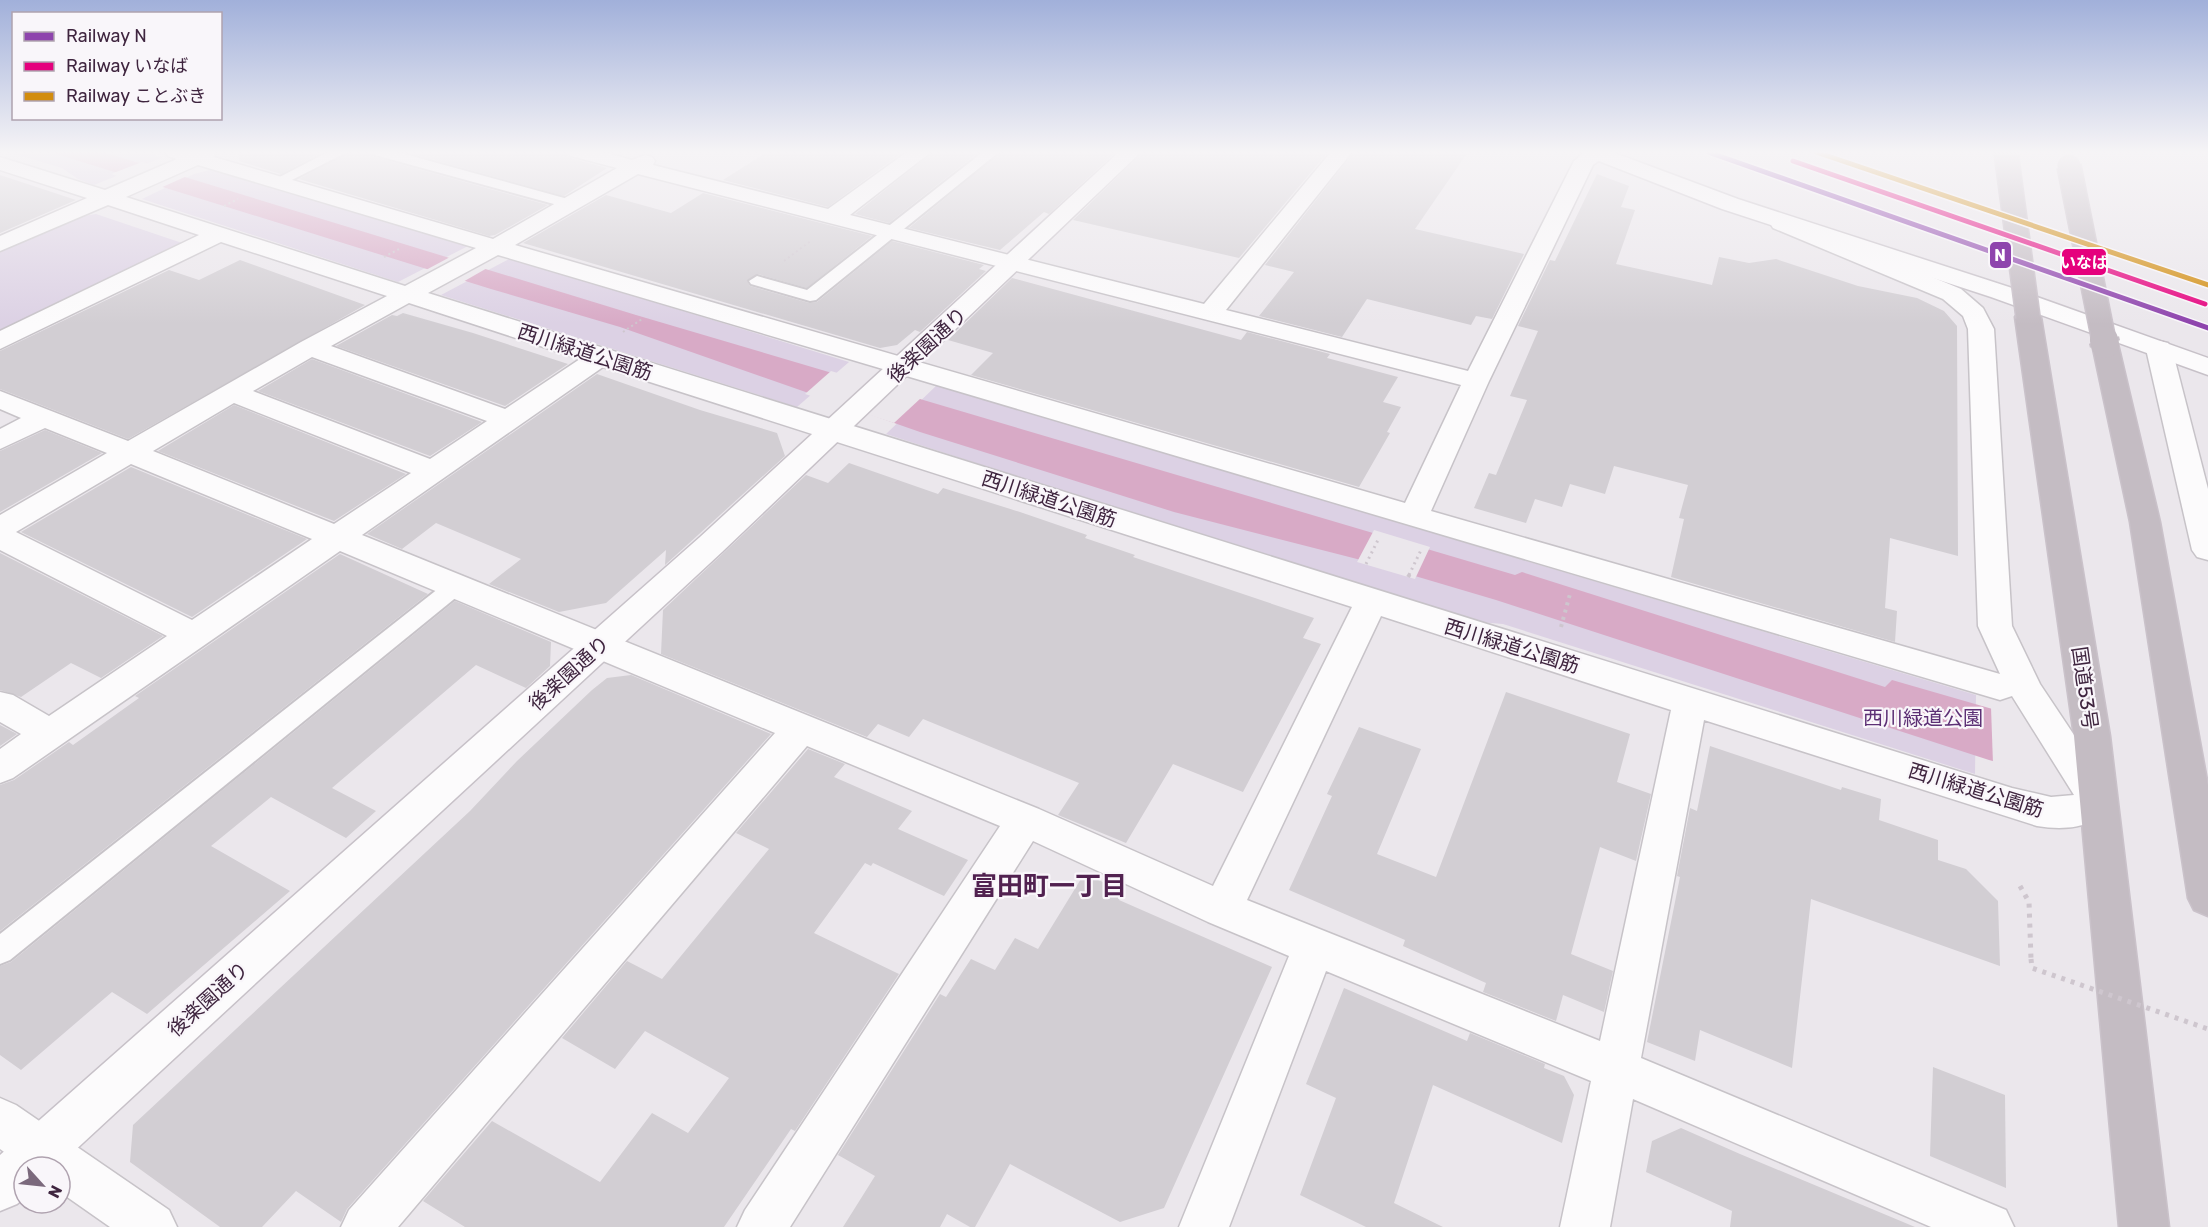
<svg xmlns="http://www.w3.org/2000/svg" width="2208" height="1227" viewBox="0 0 2208 1227" font-family="Rubik,'Noto Sans JP',sans-serif">
	<rect width="100%" height="100%" fill="#ebe7ec"/>
	<g fill="#dcd1e4">
		<polygon points="8,152 149,152 161,158 94,185 78,179 62,168"/>
		<polygon points="213,169 468,246 398,282 142,199 194,174"/>
		<polygon points="96,214 182,243 0,336 0,252 83,216"/>
		<polygon points="511,258 849,362 797,407 441,295"/>
		<polygon points="937,385 1976,695 1975,774 1503,624 1468,621 886,434"/>
	</g>
	<polygon fill="#d8aac6" points="50,152 103,152 636,315 1515,575 1522,572 1885,687 1892,680 2208,771 2208,820 1989,760 1496,600 1361,560 1174,512 920,432 620,327 491,289"/>
	<g fill="#ebe7ec">
		<polygon points="142,162 187,176 158,189 111,174"/>
		<polygon points="452,256 489,267 461,283 424,271"/>
		<polygon points="831,371 921,398 894,423 805,394"/>
		<polygon points="1374,530 1430,547 1415,579 1357,562"/>
		<polygon points="1991,707 2208,769 2208,823 1993,764"/>
	</g>
	<g fill="#d2ced3">
		<polygon points="240,152 323,152 281,174 239,161"/>
		<polygon points="349,152 371,152 374,157 548,205 495,235 489,236 299,179"/>
		<polygon points="406,152 566,152 570,158 607,168 564,196"/>
		<polygon points="767,152 903,152 828,207 723,180"/>
		<polygon points="933,152 979,152 889,223 855,214"/>
		<polygon points="1001,152 1116,152 1049,214 1044,212 1000,250 909,228"/>
		<polygon points="1143,152 1328,152 1239,258 1073,220"/>
		<polygon points="1354,152 1468,152 1415,229 1524,254 1492,319 1476,316 1471,325 1367,299 1342,337 1259,316 1294,272 1265,265"/>
		<polygon points="1597,174 1629,186 1621,207 1635,210 1616,264 1712,285 1719,257 1749,263 1776,259 1858,286 1917,298 1944,311 1957,326 1958,556 1890,538 1885,608 1897,611 1895,642 1671,577 1684,519 1679,518 1688,485 1614,466 1605,494 1570,484 1562,507 1535,499 1526,523 1474,508 1489,473 1496,475 1527,400 1510,396 1538,331 1518,326 1550,260 1555,261"/>
		<polygon points="0,175 76,200 0,233"/>
		<polygon points="703,193 872,236 807,288 758,274 747,281 750,286 809,303 817,302 892,241 984,265 979,269 986,271 920,332 915,330 897,345 880,348 523,243 606,195 671,213"/>
		<polygon points="240,260 365,305 128,439 0,389 0,351 169,270 199,280"/>
		<polygon points="1012,278 1241,340 1247,332 1330,354 1327,358 1398,377 1383,402 1401,407 1387,432 1390,433 1359,487 971,375 993,353 948,340"/>
		<polygon points="403,313 473,333 568,364 505,406 336,346 392,315 397,316"/>
		<polygon points="312,359 482,422 430,456 258,391"/>
		<polygon points="597,374 700,410 777,433 785,456 665,565 666,550 606,603 559,612 489,584 521,559 436,523 402,549 367,534"/>
		<polygon points="234,405 406,474 334,521 158,451"/>
		<polygon points="45,430 102,453 0,512 0,451"/>
		<polygon points="849,463 938,494 943,488 1020,512 1087,535 1085,538 1135,555 1133,557 1314,618 1303,638 1321,644 1243,792 1173,764 1126,843 1058,815 1079,783 923,719 909,737 878,724 867,737 661,654 663,610 806,475 828,483"/>
		<polygon points="131,467 307,539 192,617 21,532"/>
		<polygon points="0,553 163,636 101,678 71,663 21,697 0,690"/>
		<polygon points="340,554 428,594 0,931 0,785 14,780 69,742 73,745 139,698 135,696"/>
		<polygon points="455,601 551,642 550,666 526,688 476,665 332,788 376,811 346,838 271,797 211,846 290,891 147,1014 112,992 21,1070 0,1055 0,966 11,962"/>
		<polygon points="631,675 771,734 347,1209 341,1222 296,1191 262,1227 220,1227 130,1162 133,1125 470,811 517,761 592,690 607,678"/>
		<polygon points="1506,692 1630,734 1617,782 1651,794 1636,861 1600,847 1571,954 1613,971 1604,1012 1563,995 1556,1021 1483,992 1486,983 1403,946 1405,940 1289,890 1332,796 1327,794 1359,727 1421,749 1377,854 1436,877"/>
		<polygon points="0,725 17,734 0,746"/>
		<polygon points="1710,746 1841,790 1842,787 1881,799 1879,820 1938,840 1938,860 1966,869 1998,901 2000,966 1811,899 1792,1068 1700,1030 1695,1061 1647,1042 1680,877 1677,876 1690,808 1697,811"/>
		<polygon points="808,749 845,764 834,777 912,811 898,829 968,860 944,896 873,863 871,866 865,863 814,933 899,974 795,1131 791,1129 724,1227 465,1227 423,1201 492,1121 600,1182 652,1113 688,1133 729,1078 645,1031 615,1069 562,1038 627,961 662,979 769,849 736,833"/>
		<polygon points="1084,874 1124,891 1119,900 1272,967 1164,1208 1120,1222 1010,1164 975,1227 970,1227 947,1214 940,1227 843,1227 875,1176 838,1155 940,994 946,997 971,959 995,970 1015,938 1038,949"/>
		<polygon points="1344,988 1467,1041 1470,1033 1545,1064 1544,1068 1564,1076 1574,1095 1562,1143 1433,1085 1394,1203 1443,1227 1366,1227 1300,1195 1336,1098 1306,1084"/>
		<polygon points="1933,1067 2005,1095 2006,1188 1930,1156"/>
		<polygon points="1681,1128 1740,1154 1915,1227 1730,1227 1732,1211 1646,1172 1652,1141"/>
	</g>
	<g fill="none" stroke-linecap="round" stroke-linejoin="round">
		<g stroke="#c7c3c8" stroke-width="4">
			<g id="lane">
				<polygon points="328,152 347,152 282,185 277,186 270,182"/>
				<polygon points="373,152 397,152 575,201 578,204 570,209 565,207 375,155"/>
				<polygon points="983,152 999,152 816,300 810,301 751,284 749,281 757,276 807,290"/>
				<polygon points="456,578 464,581 467,586 464,591 10,960 0,964 0,934 448,581"/>
			</g>
		</g>
		<g stroke="#c7c3c8" stroke-width="3">
			<g id="street">
				<path d="M 165,152 L 215,152 L 214,157 L 493,239 L 617,168 L 571,156 L 568,152 L 603,152 L 632,160 L 645,155 L 652,157 L 655,161 L 653,165 L 828,209 L 907,152 L 931,152 L 850,215 L 1204,304 L 1331,152 L 1352,152 L 1226,310 L 1468,371 L 1574,161 L 1585,152 L 1611,152 L 1593,165 L 1489,381 L 1431,511 L 2000,674 L 1978,626 L 1968,329 L 1963,316 L 1943,299 L 1773,228 L 1770,223 L 1773,218 L 1789,218 L 1961,289 L 1983,308 L 1994,329 L 2012,626 L 2040,684 L 2116,798 C 2101,828 2067,831 2037,826 L 1704,720 L 1641,1058 L 2006,1210 L 2014,1227 L 1931,1227 L 1633,1099 L 1610,1227 L 1560,1227 L 1591,1081 L 1326,971 L 1229,1227 L 1179,1227 L 1289,956 L 1208,922 L 1033,841 L 790,1227 L 737,1227 L 745,1210 L 1000,826 L 807,746 L 398,1227 L 341,1227 L 349,1210 L 775,733 L 340,551 L 13,778 L 0,783 L 0,749 L 21,734 L 0,722 L 0,692 L 13,695 L 49,716 L 167,636 L 0,550 L 0,515 L 107,453 L 45,428 L 0,449 L 0,429 L 21,418 L 0,409 L 0,391 L 128,441 L 301,342 L 387,296 L 221,242 L 0,349 L 0,331 L 199,235 L 108,205 L 0,251 L 0,236 L 87,198 L 0,170 L 0,157 L 105,190 L 177,159 L 168,156 ZM 198,165 L 476,248 L 405,286 L 126,197 ZM 638,174 L 1461,385 L 1405,503 L 515,245 ZM 498,255 L 2000,700 L 2012,696 L 2074,795 L 2051,797 L 2012,788 L 428,293 ZM 409,303 L 580,359 L 505,409 L 331,346 ZM 312,357 L 487,421 L 430,459 L 253,391 ZM 603,367 L 1352,607 L 1213,886 L 1039,809 L 362,535 ZM 234,403 L 411,473 L 334,524 L 153,451 ZM 131,464 L 312,539 L 192,620 L 16,532 ZM 1381,616 L 1671,710 L 1600,1041 L 1247,900 Z"/>
				<polygon points="2159,341 2168,343 2172,349 2208,489 2208,560 2197,557 2192,550 2146,349 2150,343"/>
				<polygon points="0,1098 16,1105 169,1210 177,1227 110,1227 60,1192 60,1167 25,1167 0,1149"/>
			</g>
		</g>
		<g stroke="#c7c1c8" stroke-width="3">
			<g id="secondary">
				<polygon points="1119,152 1141,152 722,552 57,1167 24,1167 24,1198 17,1204 0,1211 0,1155 700,537"/>
				<polygon points="1583,152 1612,152 1738,199 2009,287 2208,358 2208,375 1991,297 1722,209 1586,156"/>
			</g>
		</g>
		<g stroke="#cac2ca" stroke-width="3">
			<g id="highway">
				<polygon points="2028,309 2037,312 2041,317 2110,736 2169,1227 2119,1227 2074,736 2015,317 2019,312"/>
				<polygon points="2105,336 2114,339 2118,344 2160,522 2208,786 2208,916 2194,910 2188,898 2130,522 2092,344 2096,339"/>
			</g>
		</g>
		<g stroke="#cec6ce" stroke-width="2" stroke-dasharray="2 3" stroke-linecap="butt">
			<polyline points="125,152 134,155"/>
			<polyline points="224,206 238,199"/>
			<polyline points="384,257 401,248"/>
			<polyline points="784,261 812,240"/>
			<polyline points="623,332 642,319"/>
		</g>
		<g stroke="#cec6ce" stroke-width="3" stroke-dasharray="2 4" stroke-linecap="butt">
			<polyline points="1366,564 1379,538"/>
			<polyline points="1409,575 1422,548"/>
		</g>
		<g stroke="#cec6ce" stroke-width="4" stroke-dasharray="3 4.5" stroke-linecap="butt">
			<polyline points="1408,577 1410,574"/>
			<polyline points="1561,627 1570,594"/>
		</g>
		<polyline stroke="#cec6ce" stroke-width="5" stroke-dasharray="4 6" stroke-linecap="butt" points="2020,886 2029,902 2031,959"/>
		<use href="#lane" fill="#fcfbfc" fill-rule="evenodd"/>
		<use href="#street" fill="#fcfbfc" fill-rule="evenodd"/>
		<use href="#secondary" fill="#fcfbfc" fill-rule="evenodd"/>
		<use href="#highway" fill="#c4bcc3" fill-rule="evenodd"/>
		<g stroke="#cac2ca" stroke-width="26" stroke-linecap="butt">
			<g id="highway-bridge-far1">
				<polyline points="2006,152 2028,317"/>
				<polyline points="2069,166 2104,341"/>
			</g>
		</g>
		<g stroke="#cac2ca" stroke-width="31" stroke-linecap="butt">
			<polyline id="highway-bridge" points="2104,340 2105,344"/>
		</g>
		<polyline stroke="#cec6ce" stroke-width="5" stroke-dasharray="4 6" stroke-linecap="butt" points="2031,959 2032,968 2208,1029"/>
		<use href="#highway-bridge-far1" stroke="#c4bcc3" stroke-width="23"/>
		<use href="#highway-bridge" stroke="#c4bcc3" stroke-width="28"/>
		<g stroke="#f9f6fa" stroke-width="8">
			<polyline id="rail-1" points="1708,152 2208,328"/>
		</g>
		<g stroke="#f9f6fa" stroke-width="8">
			<polyline id="rail-2" points="1793,161 2205,304"/>
		</g>
		<g stroke="#f9f6fa" stroke-width="8">
			<polyline id="rail-3" points="1816,152 2208,285"/>
		</g>
		<use href="#rail-1" stroke="#8e44ad" stroke-width="5"/>
		<use href="#rail-2" stroke="#e5007d" stroke-width="5"/>
		<use href="#rail-3" stroke="#d28c0d" stroke-width="5"/>
	</g>
	<linearGradient id="sky" x2="0" y2="1"><stop stop-color="#a1b0da"/><stop offset="0.47" stop-color="#f6f4f6"/><stop offset="1" stop-color="#f6f4f6" stop-opacity="0"/></linearGradient>
	<rect width="2208" height="324" fill="url(#sky)"/>
	<g text-anchor="middle" dominant-baseline="central" stroke-width="4.5" stroke-linejoin="round" paint-order="stroke">
		<g font-size="20" fill="#3f253f" stroke="#f9f6fa">
			<text transform="translate(927 345) rotate(-43)">後楽園通り</text>
			<text transform="translate(585 352) rotate(18)">西川緑道公園筋</text>
			<text transform="translate(1049 499) rotate(18)">西川緑道公園筋</text>
			<text transform="translate(1512 646) rotate(17)">西川緑道公園筋</text>
			<text transform="translate(569 673) rotate(-42)">後楽園通り</text>
			<text transform="translate(2085 688) rotate(82)">国道53号</text>
			<text transform="translate(1976 790) rotate(17)">西川緑道公園筋</text>
			<text transform="translate(208 999) rotate(-42)">後楽園通り</text>
		</g>
		<g font-size="20" fill="#5d3075" stroke="#f9f6fa">
			<text x="1923" y="718">西川緑道公園</text>
		</g>
		<g font-size="26" font-weight="bold" fill="#512150" stroke="#f9f6fa">
			<text x="1049" y="886">富田町一丁目</text>
		</g>
	</g>
	<g stroke="#f9f6fa" stroke-width="2">
		<rect x="1989" y="241" width="23" height="28" rx="6" fill="#8e44ad"/>
		<rect x="2061" y="248" width="46" height="28" rx="6" fill="#e5007d"/>
	</g>
	<g font-size="16" text-anchor="middle" font-weight="bold" fill="#fff">
		<text x="2000" y="261">N</text>
		<text x="2084" y="268">いなば</text>
	</g>
	<rect x="12" y="12" width="210" height="108" fill="#f9f6fa" stroke="#afa2af" stroke-width="1.5"/>
	<rect x="24" y="32" width="30" height="9" fill="#8e44ad" stroke="#afa2af" stroke-width="1.5"/>
	<text x="66" y="42" font-size="18" fill="#3f253f">Railway N</text>
	<rect x="24" y="62" width="30" height="9" fill="#e5007d" stroke="#afa2af" stroke-width="1.5"/>
	<text x="66" y="72" font-size="18" fill="#3f253f">Railway いなば</text>
	<rect x="24" y="92" width="30" height="9" fill="#d28c0d" stroke="#afa2af" stroke-width="1.5"/>
	<text x="66" y="102" font-size="18" fill="#3f253f">Railway ことぶき</text>
	<g transform="translate(42 1185) rotate(117)"><circle r="28" fill="#f9f6fa" stroke="#afa2af" stroke-width="1.5"/>
	<path d="M0-4.5L10 22L0 15L-10 22Z" fill="#7b697c"/>
	<text y="-9" font-size="16" font-weight="bold" text-anchor="middle" fill="#3f253f">N</text>
	</g>
</svg>
